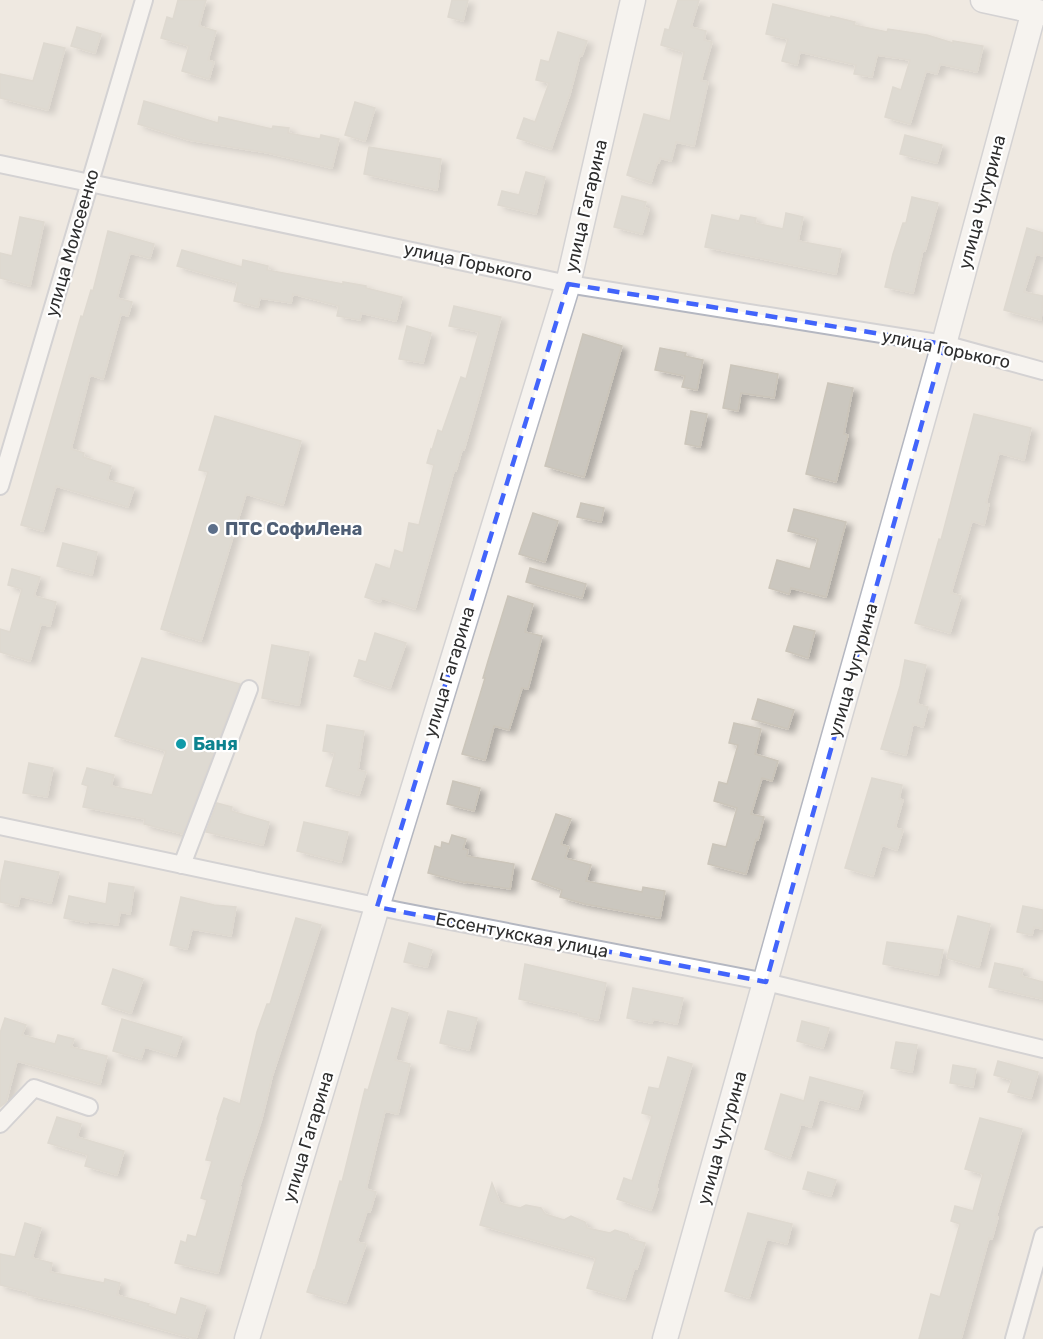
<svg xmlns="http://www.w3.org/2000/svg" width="1043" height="1339" viewBox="0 0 1043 1339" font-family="Rubik,sans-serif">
	<defs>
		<filter id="shadow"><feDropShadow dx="6" dy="4" stdDeviation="3" flood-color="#0004"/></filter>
	</defs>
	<rect width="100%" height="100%" fill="#efe9e1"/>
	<g fill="#cbc7bf" stroke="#cbc5ba" stroke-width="1.5" filter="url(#shadow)">
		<polygon points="178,0 206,0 199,26 216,31 208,60 214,62 209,79 182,71 189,46 161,38 167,17 173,19"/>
		<polygon points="452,0 468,0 463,21 448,17"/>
		<polygon points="678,0 699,0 691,27 706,31 704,40 712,42 701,81 708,82 694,146 676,142 671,161 660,158 659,163 657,163 651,183 627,175 644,114 670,121 684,52 661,45 665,29 669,30"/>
		<polygon points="773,4 830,18 831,16 855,22 854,25 887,32 888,29 927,35 953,43 953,41 983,46 977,72 940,64 937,74 926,71 910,124 885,117 893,87 901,90 910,60 877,55 872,77 854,74 856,65 800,52 797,65 782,61 788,39 766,34"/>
		<polygon points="77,27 101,34 95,53 71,46"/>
		<polygon points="558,32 587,41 582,56 580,55 570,94 551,149 517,138 524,118 535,122 549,83 536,80 541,60 549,62"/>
		<polygon points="44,43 65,48 48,110 0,98 0,74 33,81"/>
		<polygon points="144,101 218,123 219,117 272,129 273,126 289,128 288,133 320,139 321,135 339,139 332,168 268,153 189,140 138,124"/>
		<polygon points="355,102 375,108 365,141 345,135"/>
		<polygon points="905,135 942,145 937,163 900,154"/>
		<polygon points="369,147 441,159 437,190 364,174"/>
		<polygon points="526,172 545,177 536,214 498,205 502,191 519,195"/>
		<polygon points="622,196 646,202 644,208 649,209 642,234 614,227"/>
		<polygon points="912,197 938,203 925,251 923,250 913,293 885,287 893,254 903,223 906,223"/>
		<polygon points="786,213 803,217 798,241 841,249 836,274 705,247 712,215 739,221 741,215 756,218 755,223 783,229"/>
		<polygon points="20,217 44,222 30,286 0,278 0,253 12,256"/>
		<polygon points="1027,228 1043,233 1043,256 1036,254 1024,292 1043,296 1041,320 1004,310"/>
		<polygon points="108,231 154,244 150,258 130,253 117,298 132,302 128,316 121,314 103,379 90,375 71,449 84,453 83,457 111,466 107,480 134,488 128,507 56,486 43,531 21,525 81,316 83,317 91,290 93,291"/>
		<polygon points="182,250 242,267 243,260 268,266 267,270 343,284 343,282 366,286 366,288 402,297 396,321 361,313 360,320 337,316 339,306 293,294 291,303 260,298 258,307 234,301 238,283 177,266"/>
		<polygon points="454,306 501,317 483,384 464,450 462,450 456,471 454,471 415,609 382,598 380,602 365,597 376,564 390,569 395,550 403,553 409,523 419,525 434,465 427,463 431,449 432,450 438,430 442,432 461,377 466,379 479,332 449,326"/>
		<polygon points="407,326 431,333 423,363 399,359"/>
		<polygon points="583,334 622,346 584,477 545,466"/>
		<polygon points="660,348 686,353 685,356 703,360 697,390 682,387 685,376 655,370"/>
		<polygon points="731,365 778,374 774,398 741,393 738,411 723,408"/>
		<polygon points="828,383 853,388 844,434 848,435 836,482 806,474"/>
		<polygon points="691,411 707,414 700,447 685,444"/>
		<polygon points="974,414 1031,428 1024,460 999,453 986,503 989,504 984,525 972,521 951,593 961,596 950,633 915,623 939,539 941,540"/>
		<polygon points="215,416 301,441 283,505 246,494 201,641 161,629 208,472 199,470"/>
		<polygon points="581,503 604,508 601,522 577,517"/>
		<polygon points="794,509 846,522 826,597 791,588 789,594 769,588 777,560 810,569 818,539 788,531"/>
		<polygon points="533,513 558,521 545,562 519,554"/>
		<polygon points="63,543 97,552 92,575 57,566"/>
		<polygon points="530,568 586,584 582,598 526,582"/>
		<polygon points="12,569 40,577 34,596 56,602 50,626 41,624 30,661 0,652 0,629 10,632 22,589 8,585"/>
		<polygon points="508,596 533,604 525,632 542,636 528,689 522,688 509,730 494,726 485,760 462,754 485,678 483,678 488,661"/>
		<polygon points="794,626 815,631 808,658 786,651"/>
		<polygon points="375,633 406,643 390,688 354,676 359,660 366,662"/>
		<polygon points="272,645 309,652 299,705 262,698"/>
		<polygon points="142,658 240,684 183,834 144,824 145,819 83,807 88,786 82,784 87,768 114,775 111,786 152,795 166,751 115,736"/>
		<polygon points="905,660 926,665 917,704 928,707 923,727 913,724 906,755 881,749 900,686"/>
		<polygon points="758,699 794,710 788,729 752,719"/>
		<polygon points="734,723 761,729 755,754 778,761 772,781 762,778 751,814 764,817 758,840 756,839 746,874 708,864 713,844 726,847 737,808 714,801 719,782 727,784 738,745 729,743"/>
		<polygon points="327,725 364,731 358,770 366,772 359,795 326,786 335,753 323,751"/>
		<polygon points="29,763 53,768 47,797 23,793"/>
		<polygon points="872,778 902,785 899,799 903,800 895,828 903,830 897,850 882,845 873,876 845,868"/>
		<polygon points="453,781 480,788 474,811 447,804"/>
		<polygon points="217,803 232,807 231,811 269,822 263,845 206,832"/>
		<polygon points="556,814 571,819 561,844 569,847 565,858 591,865 586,881 642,892 643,887 665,891 660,918 585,904 560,897 562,890 532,879"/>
		<polygon points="304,822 348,832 341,862 297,851"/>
		<polygon points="452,835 466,839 463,849 468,850 467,856 514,864 510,889 466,882 466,883 428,873 435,846 441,848 442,842 449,844"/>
		<polygon points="5,861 59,872 51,903 20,896 18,906 0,902 0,884"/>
		<polygon points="109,883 134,887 130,914 120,912 118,925 88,921 88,923 64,918 69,896 106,904"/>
		<polygon points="181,897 214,905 236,907 231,936 192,929 187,949 170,945"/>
		<polygon points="1023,906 1043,910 1043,929 1034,927 1032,935 1017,932"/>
		<polygon points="958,916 990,924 979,967 947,958"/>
		<polygon points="296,918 321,925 272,1077 262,1118 240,1186 241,1187 218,1273 175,1263 181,1241 186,1243 188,1235 196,1237 207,1200 201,1198 212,1161 206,1160 218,1119 217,1119 224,1098 240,1104 257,1032 267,1004 270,1004"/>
		<polygon points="887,942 943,950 938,975 883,964"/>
		<polygon points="409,943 432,950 427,967 404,962"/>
		<polygon points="995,963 1023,969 1021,976 1043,982 1043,999 989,987"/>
		<polygon points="525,964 606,983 598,1020 579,1016 580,1013 519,999"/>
		<polygon points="113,969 143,979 131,1013 102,1004"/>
		<polygon points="633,988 683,998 677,1024 653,1019 652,1023 627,1018"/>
		<polygon points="392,1008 408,1013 395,1060 410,1064 398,1114 385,1111 366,1189 376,1192 370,1212 367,1211 357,1242 366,1244 346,1303 307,1292 314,1270 315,1270 340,1181 342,1182 365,1089 368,1090"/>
		<polygon points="448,1011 477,1018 469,1050 440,1043"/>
		<polygon points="5,1018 26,1025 22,1035 55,1044 58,1035 74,1039 71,1047 107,1056 100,1084 17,1061 6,1102 0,1107 0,1033"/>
		<polygon points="122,1019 182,1037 176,1056 145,1047 141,1059 113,1051"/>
		<polygon points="802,1021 829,1028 823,1048 797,1041"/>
		<polygon points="896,1042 917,1045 912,1072 891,1068"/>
		<polygon points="668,1057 692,1064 656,1188 658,1189 651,1210 617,1199 624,1178 632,1181 652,1116 642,1113 649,1087 659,1089"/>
		<polygon points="998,1061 1038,1072 1031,1098 1008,1092 1012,1080 994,1075"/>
		<polygon points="953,1065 976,1069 973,1087 950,1083"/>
		<polygon points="810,1077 863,1091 858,1109 819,1099 811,1127 801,1124 790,1158 765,1149 781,1094 804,1101"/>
		<polygon points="57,1117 81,1124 77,1137 124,1151 117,1175 85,1166 88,1155 48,1143"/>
		<polygon points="980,1118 1022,1129 996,1217 998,1217 992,1239 989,1238 961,1339 919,1339 931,1294 940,1297 960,1224 951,1221 955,1206 973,1211 983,1174 965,1169"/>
		<polygon points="808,1172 836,1180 831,1196 803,1189"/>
		<polygon points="492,1183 500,1203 520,1208 526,1205 541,1208 545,1214 564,1220 571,1216 585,1222 587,1228 610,1233 615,1230 628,1234 630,1239 645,1243 637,1269 634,1269 625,1299 587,1288 596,1258 480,1225"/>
		<polygon points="748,1213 792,1224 787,1244 767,1239 749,1298 725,1291"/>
		<polygon points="25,1223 41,1228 32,1258 52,1263 50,1272 104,1283 105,1279 120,1283 117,1295 149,1304 148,1306 176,1315 181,1298 206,1306 196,1339 78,1306 28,1295 29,1292 0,1285 0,1254 15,1257"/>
	</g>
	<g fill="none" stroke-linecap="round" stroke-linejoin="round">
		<g stroke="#b4b7c1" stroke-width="20">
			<g id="street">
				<polyline points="0,164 568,284 944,344 1043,371"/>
				<polyline points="0,486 144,0"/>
				<polyline points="0,826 399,911 766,982 1043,1049"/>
				<polyline points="182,865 249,689"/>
				<polyline points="0,1124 34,1088 89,1107"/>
				<polyline points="1014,1339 1043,1236"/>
			</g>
		</g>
		<g stroke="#b4b7c1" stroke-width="27">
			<g id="secondary">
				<polyline points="983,0 1043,13"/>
				<polyline points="247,1339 377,907 568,284 633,0"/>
				<polyline points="665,1339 944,344 1034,11"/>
			</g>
		</g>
		<use href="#street" stroke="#fff" stroke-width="16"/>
		<use href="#secondary" stroke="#fff" stroke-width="24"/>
	</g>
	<path d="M0 0H1043V1339H0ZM 568,284 L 944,344 L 766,982 L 377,907 Z" fill="#efe9e1" fill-opacity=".55" fill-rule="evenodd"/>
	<path fill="none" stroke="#4264fb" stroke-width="4.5" stroke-dasharray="12 8" stroke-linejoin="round" d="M 568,284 L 944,344 L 766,982 L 377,907 Z"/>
	<circle fill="#5c6f8a" stroke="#fff" stroke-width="2" cx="213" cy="529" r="6"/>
	<circle fill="#0f9aa8" stroke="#fff" stroke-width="2" cx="181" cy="744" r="6"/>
	<g text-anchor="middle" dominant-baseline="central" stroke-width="4.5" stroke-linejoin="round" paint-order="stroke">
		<g font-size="18" fill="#2e2e2e" stroke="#fff">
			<text transform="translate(982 202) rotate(-75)">улица Чугурина</text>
			<text transform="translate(586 206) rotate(-77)">улица Гагарина</text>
			<text transform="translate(72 243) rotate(-74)">улица Моисеенко</text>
			<text transform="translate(468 262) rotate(12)">улица Горького</text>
			<text transform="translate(946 349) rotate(12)">улица Горького</text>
			<text transform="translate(853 670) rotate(-74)">улица Чугурина</text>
			<text transform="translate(449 672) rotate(-73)">улица Гагарина</text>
			<text transform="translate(522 935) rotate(11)">Ессентукская улица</text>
			<text transform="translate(308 1137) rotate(-73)">улица Гагарина</text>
			<text transform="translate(722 1138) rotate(-74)">улица Чугурина</text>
		</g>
		<g font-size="18" font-weight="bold" fill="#4e5e75" stroke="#fff" text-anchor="start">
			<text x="225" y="529">ПТС СофиЛена</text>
		</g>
		<g font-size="18" font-weight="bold" fill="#0d838f" stroke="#fff" text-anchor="start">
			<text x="193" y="744">Баня</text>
		</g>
	</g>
</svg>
